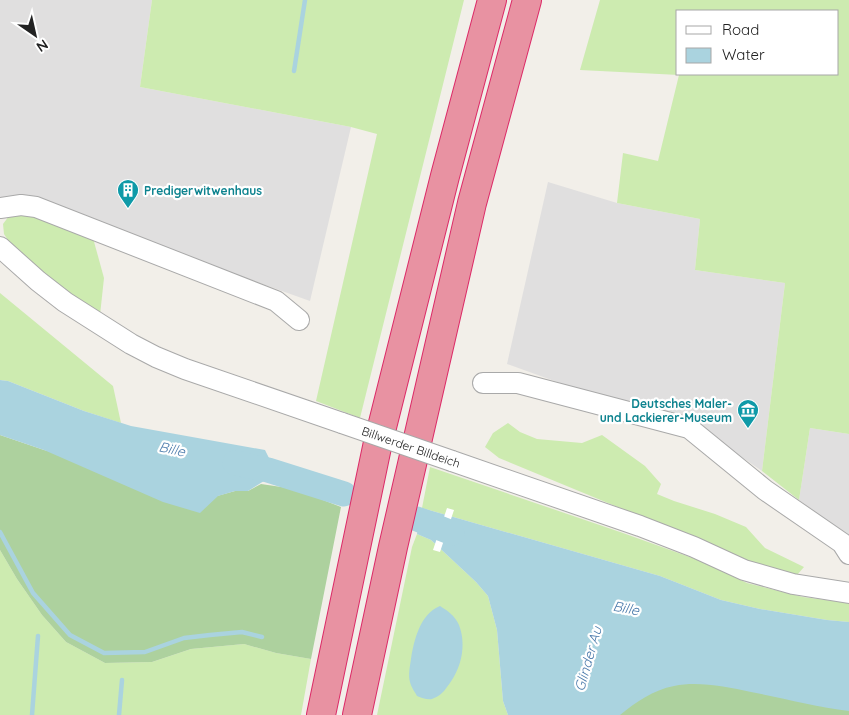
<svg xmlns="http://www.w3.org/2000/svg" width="849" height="715" viewBox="0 0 849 715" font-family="Quicksand,sans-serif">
	<rect width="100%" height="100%" fill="#f2efe9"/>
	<g fill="#e0dfdf">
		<polygon points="0,0 152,0 140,87 351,127 310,301 54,209 0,200"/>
		<polygon points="548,182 617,203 700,219 695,270 785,283 762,471 685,418 582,391 507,364"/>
		<polygon points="810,428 849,434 849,540 825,519 799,500"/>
	</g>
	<g fill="#cdebb0" fill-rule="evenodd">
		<polygon points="152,0 464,0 360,418 316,401 377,134 351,127 140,87"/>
		<path d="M 600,0 L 849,0 L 849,434 L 810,428 L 799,500 L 762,471 L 785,283 L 695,270 L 700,219 L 617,203 L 623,153 L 658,161 L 679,75 L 580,70 ZM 678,11 L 838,11 L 838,74 L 678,74 Z"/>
		<polygon points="23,211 93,238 104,278 100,315 59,286 11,245 4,234 3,224 9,216"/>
		<polygon points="0,293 113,386 121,423 84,411 8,381 0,380"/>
		<polygon points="508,423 520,432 537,439 582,443 602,435 645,466 661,484 657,494 674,501 715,514 746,527 765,548 804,567 797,575 778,571 741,558 499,458 485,447 493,433"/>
		<polygon points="430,467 623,533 698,560 747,583 803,597 849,603 849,622 827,620 760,609 721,600 660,576 422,508"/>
		<polygon points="417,534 431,540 476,582 488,596 497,630 503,701 508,715 377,715 412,547"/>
		<polygon points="0,550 17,579 42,615 66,642 105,663 152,662 191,649 244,644 276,653 311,659 301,715 0,715"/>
	</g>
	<g fill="#add19e">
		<polygon points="0,435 44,450 217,496 235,491 248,491 261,484 295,489 341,507 311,659 276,653 244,644 191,649 152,662 105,663 66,642 42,615 17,579 0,550"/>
		<polygon points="651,679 849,692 849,715 607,715"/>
	</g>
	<g fill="#aad3df">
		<polygon points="0,380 8,381 84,411 131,426 265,450 271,462 268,470 267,479 248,491 235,491 218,496 200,513 163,502 44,450 0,435"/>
		<path d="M 422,508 L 660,576 L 721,600 L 760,609 L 827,620 L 849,622 L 849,711 C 816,707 783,698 751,692 C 726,687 699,681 674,686 C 653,690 636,702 620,715 L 508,715 L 503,701 L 497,630 L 488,596 L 476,582 L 431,540 L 417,534 Z"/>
		<path d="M 440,606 C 448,611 455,616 459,625 C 467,646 461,670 447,687 C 444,692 438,697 432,699 C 427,700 422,698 417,696 C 415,692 411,687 410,682 C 408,675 410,666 411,659 C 414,640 420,614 440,606 Z"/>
	</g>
	<polygon fill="#fff" points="447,508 454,510 440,552 433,550"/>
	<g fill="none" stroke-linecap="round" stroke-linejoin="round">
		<g stroke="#aad3df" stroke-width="4.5">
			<polyline points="294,71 305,0"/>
			<polyline points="0,532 33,593 70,635 104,653 145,652 184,638 210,635 242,632 262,637"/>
			<polyline points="32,715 38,636"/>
			<polyline points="119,715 122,680"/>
		</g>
		<g stroke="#aad3df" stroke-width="25">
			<polyline points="235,463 268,470 344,494"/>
			<polyline points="417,519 452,533"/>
		</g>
		<g stroke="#a9a9a9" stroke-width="22">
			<g id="minor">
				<polyline points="0,208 21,205 36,207 276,301 299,320"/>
				<polyline points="0,247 38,281 65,302 131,344 156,357 185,369 342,423"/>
				<polyline points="483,383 518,383 689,428 765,490 842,543 849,554"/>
				<polyline points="452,461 640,526 694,547 744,570 793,584 849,593"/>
			</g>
		</g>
		<g stroke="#dc2a67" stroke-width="30">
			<g id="highway">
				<polyline points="321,715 377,447 445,176 492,0"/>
				<polyline points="357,715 393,547 472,203 527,0"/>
			</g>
		</g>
		<use href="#minor" stroke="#fff" stroke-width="20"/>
		<use href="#highway" stroke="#e892a2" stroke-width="28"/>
		<g stroke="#a9a9a9" stroke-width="22" stroke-linecap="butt">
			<polyline id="minor-bridge" points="342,423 452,461"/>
		</g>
		<use href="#minor-bridge" stroke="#fff" stroke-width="20"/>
	</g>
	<defs>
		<g id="building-pin" transform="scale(1.125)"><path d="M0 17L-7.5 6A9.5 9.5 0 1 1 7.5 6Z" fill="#0f9aa8" stroke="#fff"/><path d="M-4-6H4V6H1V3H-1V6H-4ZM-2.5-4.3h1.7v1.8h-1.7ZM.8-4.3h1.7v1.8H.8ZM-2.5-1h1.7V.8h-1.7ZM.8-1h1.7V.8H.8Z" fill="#fff"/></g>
		<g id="museum-pin" transform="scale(1.125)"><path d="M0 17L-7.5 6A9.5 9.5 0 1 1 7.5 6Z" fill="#0f9aa8" stroke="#fff"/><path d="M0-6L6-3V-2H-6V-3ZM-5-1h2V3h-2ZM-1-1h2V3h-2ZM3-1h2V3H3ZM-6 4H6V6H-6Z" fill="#fff"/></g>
	</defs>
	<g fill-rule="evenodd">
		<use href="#building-pin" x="128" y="190"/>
		<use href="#museum-pin" x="748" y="410"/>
	</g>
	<g text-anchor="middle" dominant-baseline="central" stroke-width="4.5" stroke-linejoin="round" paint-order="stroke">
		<g font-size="12" font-weight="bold" fill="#0d838f" stroke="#fff" text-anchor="start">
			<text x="144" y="190">Predigerwitwenhaus</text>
			<text x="732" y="403" text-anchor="end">Deutsches Maler-<tspan x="732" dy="14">und Lackierer-Museum</tspan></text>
		</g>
		<g font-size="12" fill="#222" stroke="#fff">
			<text transform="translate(411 447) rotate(19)">Billwerder Billdeich</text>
		</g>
		<g font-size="14" font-style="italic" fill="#4a7aab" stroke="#fff">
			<text transform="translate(172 449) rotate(13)">Bille</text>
			<text transform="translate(626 608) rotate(11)">Bille</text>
			<text transform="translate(588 659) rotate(-74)">Glinder Au</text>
		</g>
	</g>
	<rect x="676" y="10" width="162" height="65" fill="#ffffff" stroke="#a7a7a7"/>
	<rect x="686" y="26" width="25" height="8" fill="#ffffff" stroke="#a7a7a7"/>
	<text x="722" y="35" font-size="15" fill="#222222">Road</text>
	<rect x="686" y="48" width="25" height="15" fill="#aad3df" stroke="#a7a7a7"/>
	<text x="722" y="60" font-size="15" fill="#222222">Water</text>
	<g transform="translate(35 35) rotate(146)" stroke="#ffffff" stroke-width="4" paint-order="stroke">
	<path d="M0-4L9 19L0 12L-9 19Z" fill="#222222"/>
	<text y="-8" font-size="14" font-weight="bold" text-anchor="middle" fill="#222222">N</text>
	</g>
</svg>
